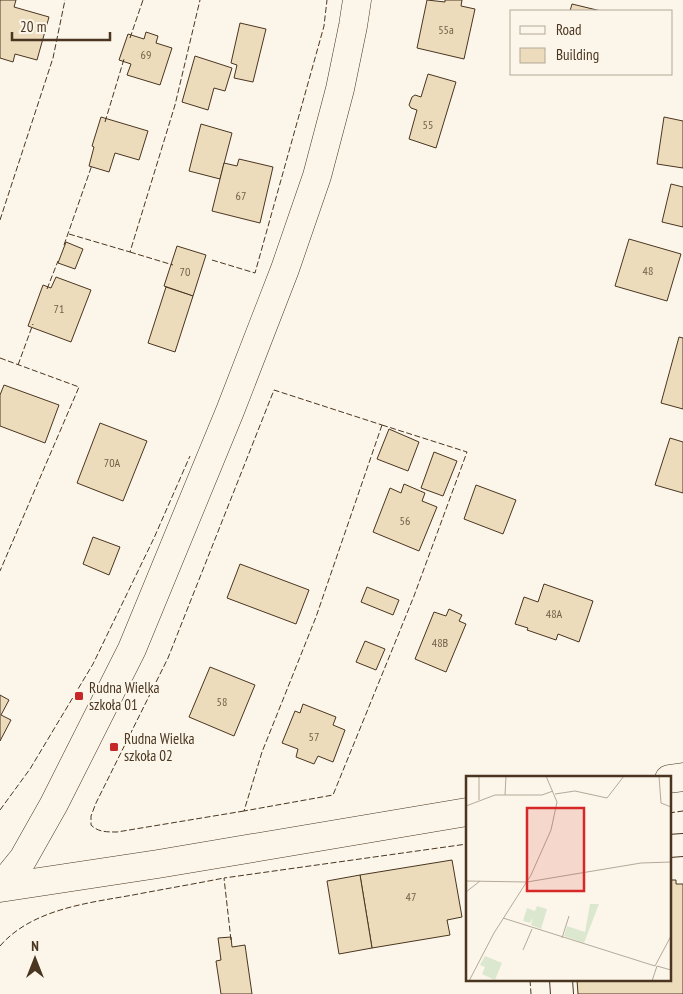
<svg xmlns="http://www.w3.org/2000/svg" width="683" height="994" viewBox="0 0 683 994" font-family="'PT Sans Narrow',sans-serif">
	<rect width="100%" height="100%" fill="#fbf6e9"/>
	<g fill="#ecdcbc" stroke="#4a3520">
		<polygon points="0,0 16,0 14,7 49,17 37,60 15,54 13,62 0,58"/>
		<polygon points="427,0 445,2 445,0 462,0 461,6 475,9 464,59 417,48"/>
		<polygon points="572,4 601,11 570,11"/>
		<polygon points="240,23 266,29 253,82 234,78 237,65 231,63"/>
		<polygon points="146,32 158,36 156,43 172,48 160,85 127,75 131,64 119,60 128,34 144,39"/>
		<polygon points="195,56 232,68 225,91 214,88 208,110 182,102"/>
		<polygon points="428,74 456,82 436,148 409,139 417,110 411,108 409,105 412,97 415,95 421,97"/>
		<polygon points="101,117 148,131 139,160 115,153 109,172 89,166 94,147 92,146"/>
		<polygon points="664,117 683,121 683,168 657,164"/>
		<polygon points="201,124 232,133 220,179 189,171"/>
		<polygon points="239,159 273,167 260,223 212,211 224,163 237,166"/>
		<polygon points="671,184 683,187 683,227 662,222"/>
		<polygon points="629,239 681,254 667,301 615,286"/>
		<polygon points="66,242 83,249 75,269 58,263"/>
		<polygon points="177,246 206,255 193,296 164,286"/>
		<polygon points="56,277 91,290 71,342 28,326 43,285 51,288"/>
		<polygon points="166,287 193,296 175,352 148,343"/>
		<polygon points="679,337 683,338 683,409 661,403"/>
		<polygon points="4,385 59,405 45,443 0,426 0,395"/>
		<polygon points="100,423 147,441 123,501 77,483"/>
		<polygon points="389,429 419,442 408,471 377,459"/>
		<polygon points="670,438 683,442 683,493 655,485"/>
		<polygon points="434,452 457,461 443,496 421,488"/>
		<polygon points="404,484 425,493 422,501 437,507 419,551 373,532 390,488 401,493"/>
		<polygon points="476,485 516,500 503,534 464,519"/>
		<polygon points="93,537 120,547 109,575 83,564"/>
		<polygon points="240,564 309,590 296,624 227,598"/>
		<polygon points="544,584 593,601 579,642 558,634 556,640 527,630 528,628 515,624 524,597 538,602"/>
		<polygon points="367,587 399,600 393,615 361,602"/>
		<polygon points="449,609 462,615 459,621 466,624 446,672 415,659 434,612 446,616"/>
		<polygon points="365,641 385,649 376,670 356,662"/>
		<polygon points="210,667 255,685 234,736 189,717"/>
		<polygon points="0,695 9,700 1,715 11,720 0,741"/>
		<polygon points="303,704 336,717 333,725 345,730 333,762 318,756 314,764 296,757 298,749 282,743 295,711 300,713"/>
		<polygon points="452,860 462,917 447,920 450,935 372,948 360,875"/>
		<polygon points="360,875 372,948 339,954 327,881"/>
		<polygon points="669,880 676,880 676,884 683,884 683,994 578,994 577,980 669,980"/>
		<polygon points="231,937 232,947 245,945 252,994 221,994 216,961 221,960 218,938"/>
	</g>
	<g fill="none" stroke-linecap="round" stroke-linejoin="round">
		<g stroke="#4a3520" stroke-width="24">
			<g id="pedestrian">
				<polyline points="669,846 683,845"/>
				<polyline points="561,980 562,994"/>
			</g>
		</g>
		<g stroke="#4a3520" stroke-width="29">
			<g id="tertiary">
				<polyline points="669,779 683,777"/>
				<polyline points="0,887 23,859 54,804 132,649 230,411 285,269 317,176 340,89 353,26 357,0"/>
				<polyline points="0,888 158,864 467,812"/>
			</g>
		</g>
		<use href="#pedestrian" stroke="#fbf6e9" stroke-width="22"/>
		<use href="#tertiary" stroke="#fbf6e9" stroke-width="28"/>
		<g stroke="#4a3520" stroke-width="1" stroke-dasharray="6 2.5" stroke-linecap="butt">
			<polyline points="130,38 143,0"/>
			<polyline points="105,122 124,59"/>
			<polyline points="0,220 53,58 65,0"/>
			<polyline points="69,234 130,252 175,105 200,0"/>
			<polyline points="64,245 92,165"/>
			<polyline points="130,252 173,265"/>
			<polyline points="212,260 255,273 324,26 327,0"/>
			<polyline points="47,289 58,261"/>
			<polyline points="0,358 79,387 0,571"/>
			<polyline points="18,365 33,324"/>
			<polygon points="382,425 467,452 414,596 333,795 244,811 262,752 316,617"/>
			<polyline points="0,810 30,769 93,664 154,538 190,456"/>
			<path d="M 244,811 L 117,832 C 106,832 98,832 91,825 L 91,816 L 96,803 L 168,658 L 274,390 L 382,425"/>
			<polyline points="669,813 683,811"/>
			<polyline points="231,940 224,878 467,844"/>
			<path d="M 0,946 C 32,909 88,903 133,895 C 164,889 194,884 224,878"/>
			<polyline points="530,980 531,994"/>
		</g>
	</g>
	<g fill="#c62828" stroke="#fbf6e9" stroke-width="2">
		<rect x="74" y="691" width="10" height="10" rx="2.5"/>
		<rect x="109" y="742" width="10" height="10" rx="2.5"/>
	</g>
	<g text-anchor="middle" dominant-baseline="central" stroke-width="4" stroke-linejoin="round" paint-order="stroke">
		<g font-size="12" fill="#725f47">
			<text x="446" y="29">55a</text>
			<text x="146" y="54">69</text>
			<text x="428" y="124">55</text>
			<text x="241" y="195">67</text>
			<text x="648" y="270">48</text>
			<text x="185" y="271">70</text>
			<text x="59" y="308">71</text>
			<text x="112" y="462">70A</text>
			<text x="405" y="520">56</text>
			<text x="554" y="613">48A</text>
			<text x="440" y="642">48B</text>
			<text x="222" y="701">58</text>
			<text x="314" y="736">57</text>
			<text x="411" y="896">47</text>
		</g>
		<g font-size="15" fill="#4a3520" stroke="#fbf6e9" text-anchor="start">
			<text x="89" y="687">Rudna Wielka<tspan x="89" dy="17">szkoła 01</tspan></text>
			<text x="124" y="738">Rudna Wielka<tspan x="124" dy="17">szkoła 02</tspan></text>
		</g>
	</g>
	<g transform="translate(466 776)">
		<rect width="205" height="205" fill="#fbf6e9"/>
		<path d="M 124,128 L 133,128 L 118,167 L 98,160 L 101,150 L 119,156 ZM 71,130 L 81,133 L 75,153 L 65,149 L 67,142 L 64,147 L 57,145 L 61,132 L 69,135 ZM 19,180 L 36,187 L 29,204 L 16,198 L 19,191 L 14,189 Z" fill="#dce7d0"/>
		<path fill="none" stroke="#b4a999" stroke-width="1" d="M 13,0 L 13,24M 193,0 L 195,27 L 205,31M 89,18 L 109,15 L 141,22 L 158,0M 39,19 L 40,0M 0,30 L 29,19 L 76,19 L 87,15M 0,105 L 61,106 L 175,87 L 205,86M 0,116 L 14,105M 37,142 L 189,190 L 205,160M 96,162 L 103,140M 57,174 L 66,153M 3,205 L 28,157 L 65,99 L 85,54 L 91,26 L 80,0M 186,205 L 191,190 L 205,194"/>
		<path fill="#d62828" fill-opacity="0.15" stroke="#d62828" stroke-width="2.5" d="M 61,32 L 118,32 L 118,115 L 61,115 Z"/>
		<rect width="205" height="205" fill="none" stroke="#4a3520" stroke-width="2.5"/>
	</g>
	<rect x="510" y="10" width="162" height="65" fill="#fbf6e9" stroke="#b4a999"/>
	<rect x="520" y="26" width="25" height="8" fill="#fbf6e9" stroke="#b4a999"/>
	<text x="556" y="35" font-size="15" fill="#4a3520">Road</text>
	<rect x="520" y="48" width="25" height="15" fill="#ecdcbc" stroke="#b4a999"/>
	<text x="556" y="60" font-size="15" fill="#4a3520">Building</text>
	<g transform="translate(35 959)" stroke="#fbf6e9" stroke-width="4" paint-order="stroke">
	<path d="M0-4L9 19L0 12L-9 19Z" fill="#4a3520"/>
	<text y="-8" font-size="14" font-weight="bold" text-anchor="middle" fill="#4a3520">N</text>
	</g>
	<path d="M12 32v8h98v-8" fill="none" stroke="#4a3520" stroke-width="2.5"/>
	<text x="20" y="32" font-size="15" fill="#4a3520" stroke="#fbf6e9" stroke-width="4" paint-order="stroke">20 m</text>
</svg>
